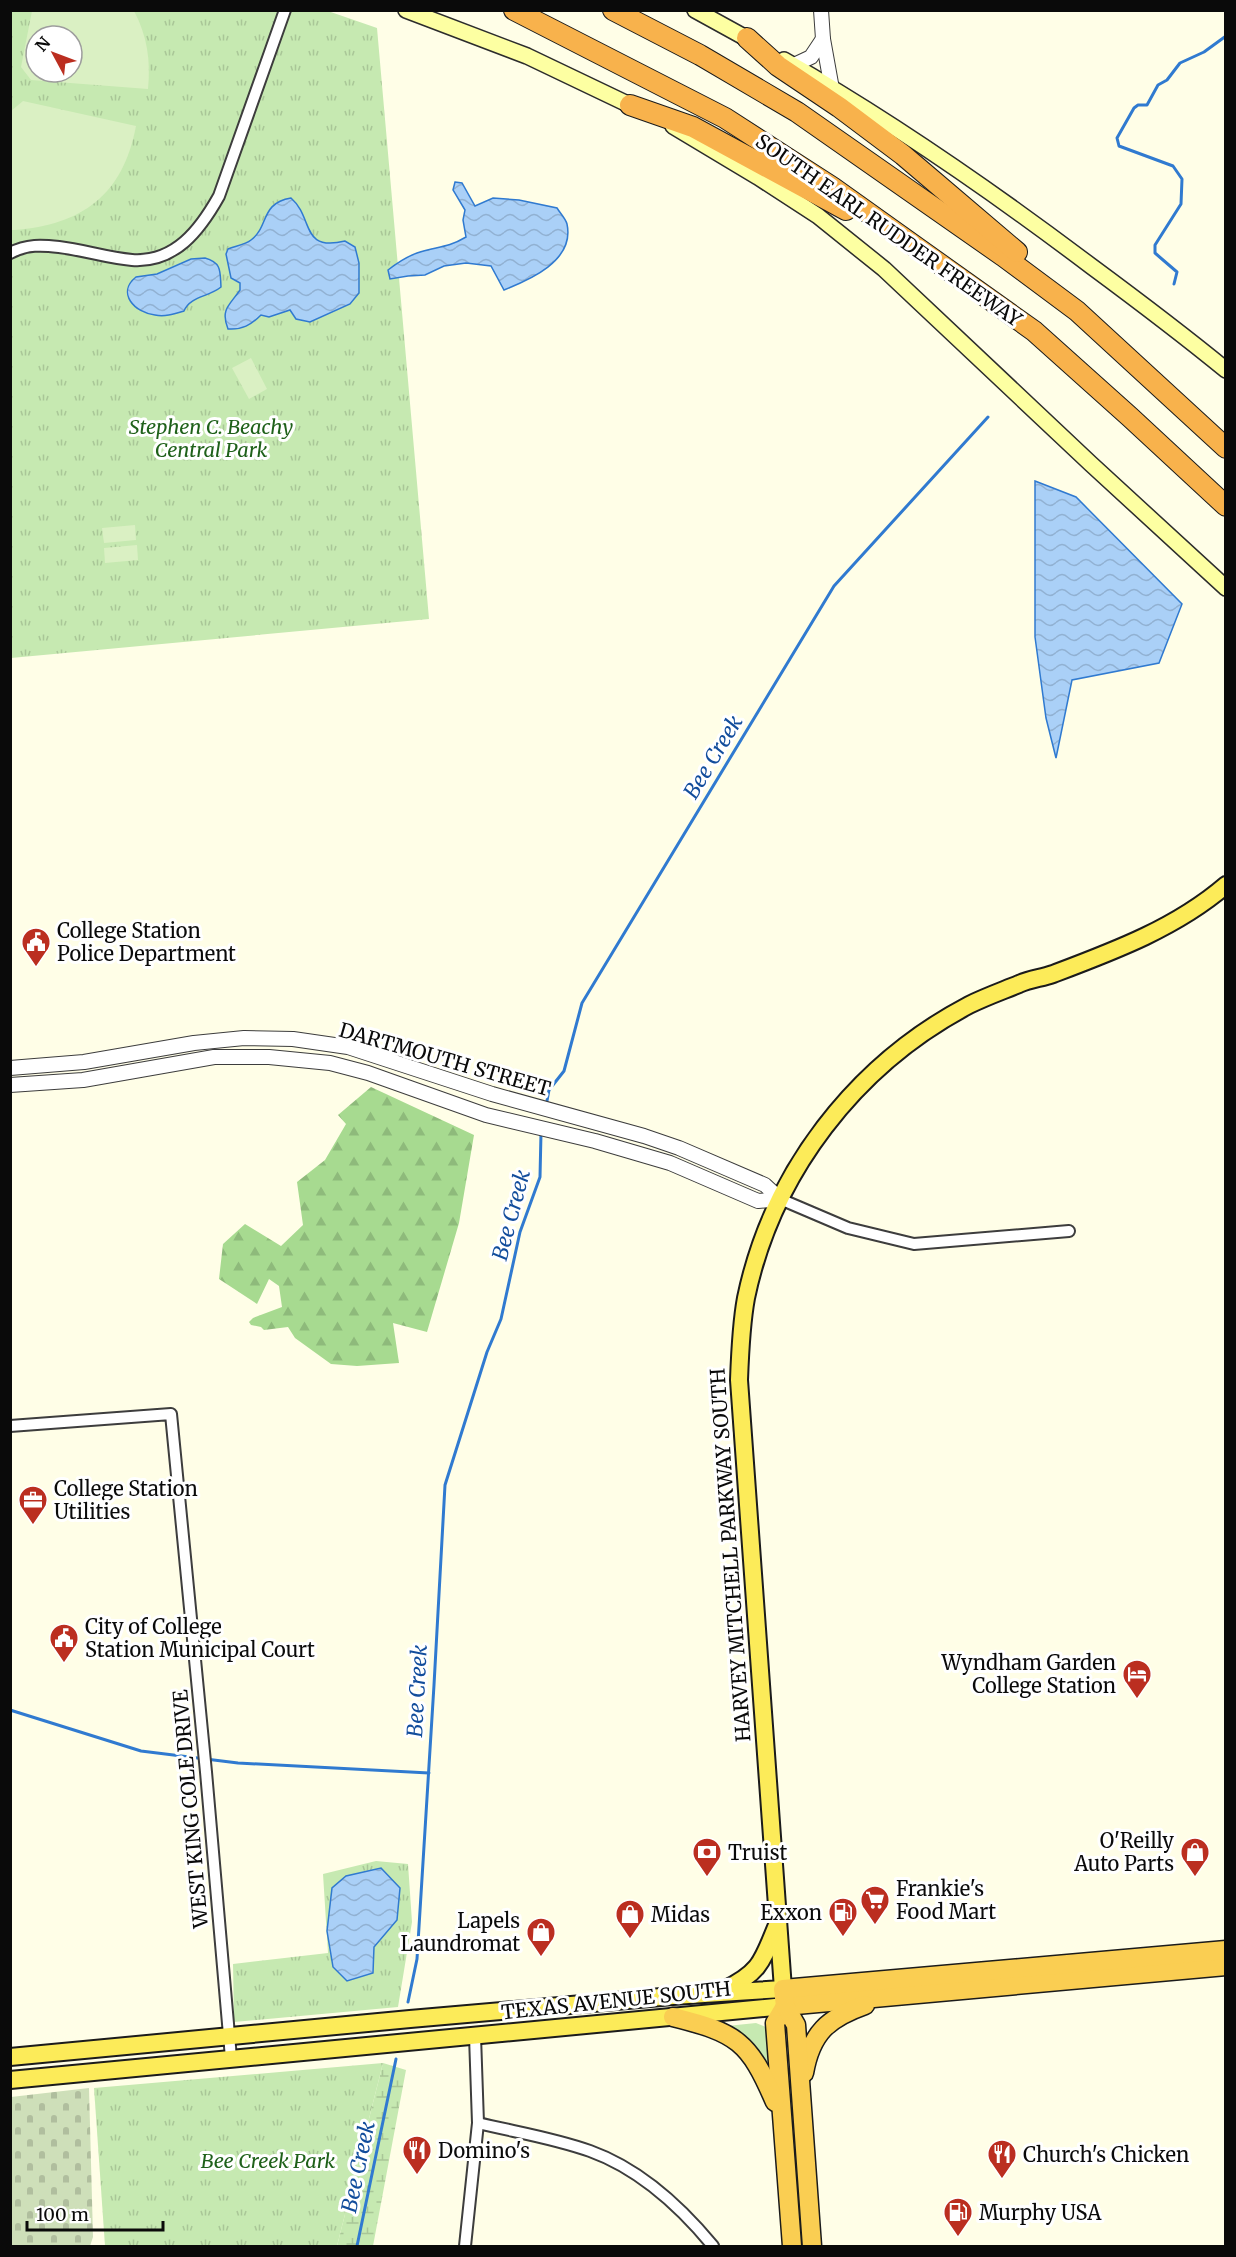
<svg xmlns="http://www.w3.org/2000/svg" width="1236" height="2257" viewBox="0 0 1236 2257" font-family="Merriweather,serif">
	<defs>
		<pattern id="forest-firs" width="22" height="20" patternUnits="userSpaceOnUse" patternTransform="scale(1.5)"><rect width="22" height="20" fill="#a7da90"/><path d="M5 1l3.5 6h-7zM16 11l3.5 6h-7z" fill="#8eba7b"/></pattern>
		<pattern id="wetland-marsh" width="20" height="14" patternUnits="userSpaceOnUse" patternTransform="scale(1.5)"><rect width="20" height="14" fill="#c6e9b1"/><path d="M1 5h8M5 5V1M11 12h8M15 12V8" fill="none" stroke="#a9c697"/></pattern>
		<pattern id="cemetery-stones" width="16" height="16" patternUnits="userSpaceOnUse" patternTransform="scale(1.5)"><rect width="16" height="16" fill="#cedfb9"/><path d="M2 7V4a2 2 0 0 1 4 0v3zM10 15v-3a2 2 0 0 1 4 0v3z" fill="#b0be9e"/></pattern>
		<pattern id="park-tufts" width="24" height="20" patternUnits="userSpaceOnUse" patternTransform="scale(1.5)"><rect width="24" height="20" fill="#c6e9b1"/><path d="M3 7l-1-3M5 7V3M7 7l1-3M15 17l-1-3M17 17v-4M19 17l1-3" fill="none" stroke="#a9c697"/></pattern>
		<pattern id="water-waves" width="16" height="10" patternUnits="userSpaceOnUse" patternTransform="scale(1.5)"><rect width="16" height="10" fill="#aad0f7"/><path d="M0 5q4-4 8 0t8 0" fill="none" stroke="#91b1d2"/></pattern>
	</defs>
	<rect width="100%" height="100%" fill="#fffee7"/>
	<polygon fill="#c6e9b1" points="756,2023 768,2028 772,2077 727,2026"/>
	<polygon fill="url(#forest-firs)" points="371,1087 474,1135 459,1223 427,1332 393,1323 399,1363 357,1366 331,1364 295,1338 288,1327 264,1330 261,1327 251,1325 249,1322 253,1318 282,1307 279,1286 269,1279 257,1304 219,1279 223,1244 245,1224 281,1246 303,1225 297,1182 325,1160 346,1124 338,1115"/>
	<polygon fill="url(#wetland-marsh)" points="383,2063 406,2070 373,2246 337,2246"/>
	<polygon fill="url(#cemetery-stones)" points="89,2088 93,2237 90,2246 11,2246 11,2097"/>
	<g fill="url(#park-tufts)" fill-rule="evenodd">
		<path d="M 325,10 L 377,28 L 429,619 L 11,658 L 11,11 ZM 36,36 L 72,36 L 72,72 L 36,72 Z"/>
		<polygon points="376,1861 408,1864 412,1922 398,2007 234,2022 233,1964 328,1953 323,1874"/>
		<polygon points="383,2063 337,2246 105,2246 94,2088"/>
	</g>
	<g fill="#daf0c3" fill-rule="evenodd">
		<path d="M 134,11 C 147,35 151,61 148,89 L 31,80 L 21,67 L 32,11 ZM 36,36 L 72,36 L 72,72 L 36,72 Z"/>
		<path d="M 23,101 L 136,126 C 123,195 82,225 14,230 L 10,230 L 11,111 Z"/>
		<polygon points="251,358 267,389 249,399 232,368"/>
		<polygon points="135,525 136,540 104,543 102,528"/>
		<polygon points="137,545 138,560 105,563 104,548"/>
	</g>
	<g fill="url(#water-waves)" stroke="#307ad0" stroke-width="1.5">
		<path d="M 455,182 L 462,183 L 475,206 L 493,198 L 519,200 L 557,208 C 560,213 566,219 567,224 C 575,261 529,280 504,290 L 491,266 L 466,263 L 444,266 L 425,275 L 408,276 L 390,279 L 388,270 C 397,263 406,257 417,253 C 436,246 446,249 466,237 L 463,220 L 465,210 L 453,190 Z"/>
		<path d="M 291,198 C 314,218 300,252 345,241 L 355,247 L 359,263 L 359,293 L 350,304 L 310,322 L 296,319 L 290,310 L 269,317 L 261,315 C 251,325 242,330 228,329 C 220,309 230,305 240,290 L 240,283 L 231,278 L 226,254 L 228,249 C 235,246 245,245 251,240 C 269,227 260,203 291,198 Z"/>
		<path d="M 205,258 C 222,263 220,271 221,287 C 209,297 190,296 184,311 C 174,314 165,317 155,315 C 135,313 116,293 136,277 L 157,274 L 191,259 Z"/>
		<polygon points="1035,481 1076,497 1182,604 1159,663 1072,680 1056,758 1046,718 1035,637"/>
		<polygon points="381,1868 400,1888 397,1920 374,1947 373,1973 347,1981 333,1967 327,1931 332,1888 346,1876"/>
	</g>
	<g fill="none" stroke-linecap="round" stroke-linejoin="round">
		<g stroke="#307ad0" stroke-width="3">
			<polyline points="1174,284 1177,272 1155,253 1155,245 1181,204 1182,179 1173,166 1119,146 1117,138 1134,108 1138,105 1147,105 1158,85 1167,80 1180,63 1204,52 1226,36"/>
			<polyline points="546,1106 549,1090 564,1071 582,1003 834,586 988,417"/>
			<polyline points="10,1710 141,1751 238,1763 429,1773"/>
			<polyline points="408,2002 417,1959 434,1685 445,1485 487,1352 501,1319 520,1232 540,1177 541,1133"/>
			<polyline points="357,2246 396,2059"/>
		</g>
		<g stroke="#3d3d3d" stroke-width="14">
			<g id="minor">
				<path d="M 10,253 C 27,244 42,245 59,247 C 84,250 107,258 132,260 C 175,263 200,230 219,196 L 285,10"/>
				<polyline points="780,1199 848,1228 914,1244 1069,1231"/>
				<polyline points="10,1426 171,1414 206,1772 231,2058"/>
				<path d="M 478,2123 C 515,2132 554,2138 590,2151 C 640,2169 680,2206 713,2246"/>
				<polyline points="465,2246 478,2123 475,2036"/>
			</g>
		</g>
		<g stroke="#3d3d3d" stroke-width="16">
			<g id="tertiary">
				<polyline points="821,10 823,39 832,89"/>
				<polyline points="794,65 811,57 823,39"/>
				<polyline points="10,1068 84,1062 194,1043 244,1038 293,1039 348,1047 492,1094 644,1136 679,1148 765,1185 780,1199"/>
				<polyline points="10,1085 83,1080 214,1057 269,1057 330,1063 368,1073 486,1115 595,1141 670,1163 758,1201 780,1199"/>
			</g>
		</g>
		<g stroke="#2c2c2c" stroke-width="18">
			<g id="secondary">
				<polyline points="406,10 527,56 638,109"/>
				<polyline points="695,10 755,43"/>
				<path d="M 784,60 C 891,121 993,192 1091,266 C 1137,300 1182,334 1226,370"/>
				<polyline points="673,126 758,177 818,216 884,269 1091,464 1226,588"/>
			</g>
		</g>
		<g stroke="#1b1b1b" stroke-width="20">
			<g id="primary">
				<path d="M 724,1990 C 761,1972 762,1961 777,1925"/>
				<path d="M 10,2057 L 410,2019 L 673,1996 L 783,1989 L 739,1380 C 740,1353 741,1325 746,1298 C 772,1173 855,1065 969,1005 C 985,997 1002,991 1019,984 C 1030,979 1042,978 1053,974 C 1114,951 1176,928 1226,885"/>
				<polyline points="10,2080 785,2006"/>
			</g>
		</g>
		<g stroke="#1b1b1b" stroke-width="21">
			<g id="trunk">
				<polyline points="785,2006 1226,1966"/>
				<polyline points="785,2006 775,2023 792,2246"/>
				<path d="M 673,2017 C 737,2033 749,2041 775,2102"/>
				<path d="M 804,2073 C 811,2033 828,2018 865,2005"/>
				<polyline points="812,2246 796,2025 785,2006 783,1989 1226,1950"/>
			</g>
		</g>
		<g stroke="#1b1b1b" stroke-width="22">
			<g id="motorway">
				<polyline points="514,10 725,118 832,187 1034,331 1130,417 1226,506"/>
				<polyline points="613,10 700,55 797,112 1003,256 1077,311 1226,448"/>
				<polyline points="747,38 778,66 839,107 903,155 1017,252"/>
				<polyline points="630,105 693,127 846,210"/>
			</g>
		</g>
		<use href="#minor" stroke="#fff" stroke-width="10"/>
		<use href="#tertiary" stroke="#fff" stroke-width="14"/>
		<use href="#secondary" stroke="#fdffa2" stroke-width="15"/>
		<use href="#primary" stroke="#fceb59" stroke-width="16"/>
		<use href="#trunk" stroke="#face52" stroke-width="18"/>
		<use href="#motorway" stroke="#f8b24c" stroke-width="20"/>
	</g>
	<defs>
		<g id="civic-pin" transform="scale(1.5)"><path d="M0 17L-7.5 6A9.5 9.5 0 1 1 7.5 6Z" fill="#bb2e20" stroke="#fff"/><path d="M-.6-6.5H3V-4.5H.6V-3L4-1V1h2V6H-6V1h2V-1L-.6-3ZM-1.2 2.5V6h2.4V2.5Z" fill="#fff"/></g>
		<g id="office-pin" transform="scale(1.5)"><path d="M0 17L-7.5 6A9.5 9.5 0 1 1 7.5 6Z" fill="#bb2e20" stroke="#fff"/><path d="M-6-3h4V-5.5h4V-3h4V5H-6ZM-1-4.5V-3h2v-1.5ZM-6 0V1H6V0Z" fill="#fff"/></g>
		<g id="hotel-pin" transform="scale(1.5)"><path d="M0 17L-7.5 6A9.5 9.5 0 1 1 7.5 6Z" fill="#bb2e20" stroke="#fff"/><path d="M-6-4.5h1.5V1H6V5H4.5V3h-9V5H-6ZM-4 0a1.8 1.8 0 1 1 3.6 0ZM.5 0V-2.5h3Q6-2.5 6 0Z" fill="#fff"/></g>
		<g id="bank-pin" transform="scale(1.5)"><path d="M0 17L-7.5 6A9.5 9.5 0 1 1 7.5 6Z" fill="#bb2e20" stroke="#fff"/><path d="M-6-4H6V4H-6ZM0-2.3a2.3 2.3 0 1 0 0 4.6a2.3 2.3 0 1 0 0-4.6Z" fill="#fff"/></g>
		<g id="shop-pin" transform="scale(1.5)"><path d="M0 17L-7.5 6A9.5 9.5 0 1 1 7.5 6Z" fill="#bb2e20" stroke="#fff"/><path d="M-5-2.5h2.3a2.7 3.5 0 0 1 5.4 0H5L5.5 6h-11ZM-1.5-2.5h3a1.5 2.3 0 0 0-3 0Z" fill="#fff"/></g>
		<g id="supermarket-pin" transform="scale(1.5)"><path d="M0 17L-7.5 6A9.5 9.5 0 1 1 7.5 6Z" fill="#bb2e20" stroke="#fff"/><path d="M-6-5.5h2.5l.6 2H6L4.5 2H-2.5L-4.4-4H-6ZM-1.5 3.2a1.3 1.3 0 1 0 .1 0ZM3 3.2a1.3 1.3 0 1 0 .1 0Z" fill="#fff"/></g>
		<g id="fuel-pin" transform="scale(1.5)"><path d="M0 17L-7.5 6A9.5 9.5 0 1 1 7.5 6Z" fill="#bb2e20" stroke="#fff"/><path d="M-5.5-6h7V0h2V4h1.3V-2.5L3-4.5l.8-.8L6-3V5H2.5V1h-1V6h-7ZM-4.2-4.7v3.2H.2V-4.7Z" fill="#fff"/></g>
		<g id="restaurant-pin" transform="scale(1.5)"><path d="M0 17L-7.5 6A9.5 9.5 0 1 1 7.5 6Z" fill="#bb2e20" stroke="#fff"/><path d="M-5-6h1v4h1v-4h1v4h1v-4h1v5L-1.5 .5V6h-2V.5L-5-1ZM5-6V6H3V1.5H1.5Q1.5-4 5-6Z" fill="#fff"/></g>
	</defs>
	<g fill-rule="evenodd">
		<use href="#civic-pin" x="36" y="942"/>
		<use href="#office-pin" x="33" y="1500"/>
		<use href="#civic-pin" x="64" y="1638"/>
		<use href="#hotel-pin" x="1137" y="1674"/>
		<use href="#bank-pin" x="707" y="1852"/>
		<use href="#shop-pin" x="1195" y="1852"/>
		<use href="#supermarket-pin" x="875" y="1900"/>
		<use href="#fuel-pin" x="843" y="1912"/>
		<use href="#shop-pin" x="630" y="1914"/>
		<use href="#shop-pin" x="541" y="1932"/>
		<use href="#restaurant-pin" x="417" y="2150"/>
		<use href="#restaurant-pin" x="1002" y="2154"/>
		<use href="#fuel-pin" x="958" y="2212"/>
	</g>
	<g text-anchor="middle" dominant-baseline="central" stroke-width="6" stroke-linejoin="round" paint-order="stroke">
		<g font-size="20" fill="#0a0a0a" stroke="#fff">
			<text transform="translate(889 230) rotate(35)">SOUTH EARL RUDDER FREEWAY</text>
			<text transform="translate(445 1059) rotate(16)">DARTMOUTH STREET</text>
			<text transform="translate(730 1555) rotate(-94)">HARVEY MITCHELL PARKWAY SOUTH</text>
			<text transform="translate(190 1809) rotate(-95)">WEST KING COLE DRIVE</text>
			<text transform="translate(616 2000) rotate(-6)">TEXAS AVENUE SOUTH</text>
		</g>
		<g font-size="20" font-style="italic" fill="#1f611a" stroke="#fff">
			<text x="211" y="426">Stephen C. Beachy<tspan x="211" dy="23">Central Park</tspan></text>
			<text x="268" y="2160">Bee Creek Park</text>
		</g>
		<g font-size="20" fill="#0a0a0a" stroke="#fff" text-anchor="start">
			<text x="57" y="930">College Station<tspan x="57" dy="23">Police Department</tspan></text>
			<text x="54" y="1488">College Station<tspan x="54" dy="23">Utilities</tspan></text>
			<text x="85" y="1626">City of College<tspan x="85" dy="23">Station Municipal Court</tspan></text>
			<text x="1116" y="1662" text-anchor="end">Wyndham Garden<tspan x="1116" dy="23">College Station</tspan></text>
			<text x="1174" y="1840" text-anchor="end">O'Reilly<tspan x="1174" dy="23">Auto Parts</tspan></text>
			<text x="728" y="1852">Truist</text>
			<text x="896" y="1888">Frankie's<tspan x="896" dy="23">Food Mart</tspan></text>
			<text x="822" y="1912" text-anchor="end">Exxon</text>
			<text x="651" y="1914">Midas</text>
			<text x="520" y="1920" text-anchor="end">Lapels<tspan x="520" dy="23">Laundromat</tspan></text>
			<text x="438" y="2150">Domino's</text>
			<text x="1023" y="2154">Church's Chicken</text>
			<text x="979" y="2212">Murphy USA</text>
		</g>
		<g font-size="21" font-style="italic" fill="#124d9c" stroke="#fff">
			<text transform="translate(713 757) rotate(-59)">Bee Creek</text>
			<text transform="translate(511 1215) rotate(-75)">Bee Creek</text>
			<text transform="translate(417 1691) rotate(-87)">Bee Creek</text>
			<text transform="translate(358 2167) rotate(-78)">Bee Creek</text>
		</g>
	</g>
	<rect width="1236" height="2257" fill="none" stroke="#0a0a0a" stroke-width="24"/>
	<g transform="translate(54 54) rotate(311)"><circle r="28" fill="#ffffff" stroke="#9d9d9d" stroke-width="1.5"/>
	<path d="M0-4.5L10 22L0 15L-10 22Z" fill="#bb2e20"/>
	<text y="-9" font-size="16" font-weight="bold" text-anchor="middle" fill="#0a0a0a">N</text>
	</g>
	<path d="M27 2221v9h136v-9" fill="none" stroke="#0a0a0a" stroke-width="3"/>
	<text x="36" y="2221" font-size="18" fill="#0a0a0a" stroke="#ffffff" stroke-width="4.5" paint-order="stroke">100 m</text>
</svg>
